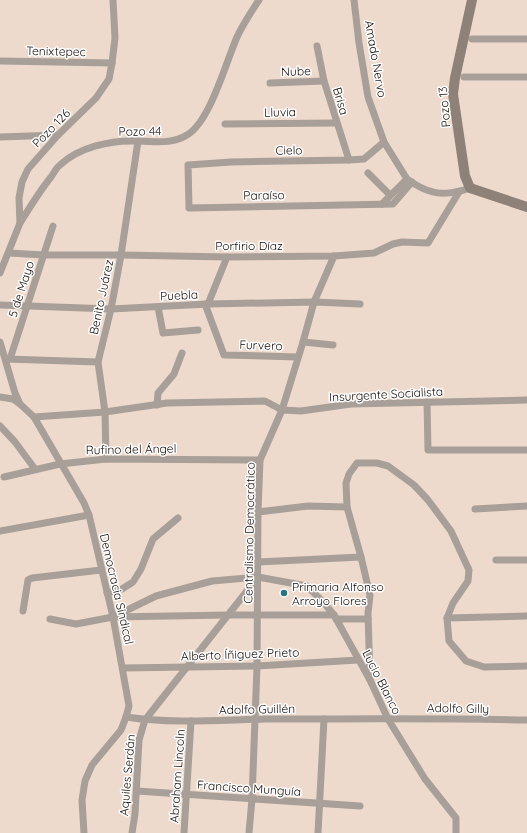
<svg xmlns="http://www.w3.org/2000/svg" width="527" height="833" viewBox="0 0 527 833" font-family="Quicksand,sans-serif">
	<rect width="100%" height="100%" fill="#eedacc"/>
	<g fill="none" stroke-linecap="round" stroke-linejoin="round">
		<g stroke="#a89f99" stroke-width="7">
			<path d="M 354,0 L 359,43 L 368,97 L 384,142 L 407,179 C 414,184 424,190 433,192 C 443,195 460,192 470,188"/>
			<polyline points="472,39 527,39"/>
			<polyline points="317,46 324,81 349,160"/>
			<polyline points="0,61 112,63"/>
			<polyline points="464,77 527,77"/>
			<polyline points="270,83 324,81"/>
			<polyline points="225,124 336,123"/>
			<polyline points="0,137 58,135"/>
			<polyline points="384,142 364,159 349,160 231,162 188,165 189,208 393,204 412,182"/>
			<polyline points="368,173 390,195"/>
			<polyline points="382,204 407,179"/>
			<path d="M 20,223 C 30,207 39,192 51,177 C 54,173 56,168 60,165 C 79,147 111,140 136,141 C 153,141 171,145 187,135 C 210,122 226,62 237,37 C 243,24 251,12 259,0"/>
			<polyline points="9,253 44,255 121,255 227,257 334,256 374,253 393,244 402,242 428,243 459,192"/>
			<polyline points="0,273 20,223 19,198 22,182 28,169 58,135 96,98 109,79 112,63 115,38 113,0"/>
			<polyline points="205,304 224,355 298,357"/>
			<polyline points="208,304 227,257"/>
			<polyline points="0,305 111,309 208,304 314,302 360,304"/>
			<polyline points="158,307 163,333 198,330"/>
			<polyline points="0,342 15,393 20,404 34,417 84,503 89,515 113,617 129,706 126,717 121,730 92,765 85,781 82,800 84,833"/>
			<polyline points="303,342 333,345"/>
			<polyline points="6,359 98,362"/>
			<polyline points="10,359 53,226"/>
			<polyline points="0,397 13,399 20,404"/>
			<polyline points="427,402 428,450 527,450"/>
			<polyline points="157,405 158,393 174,374 182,353"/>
			<polyline points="34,417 105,412 167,403 265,401 282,410 301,411 351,404 527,400"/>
			<polyline points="0,426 15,442 35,469"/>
			<polyline points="106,459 105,412 98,362 111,309 121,255 138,141"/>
			<polyline points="4,477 60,464 106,459 260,460"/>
			<polyline points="475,509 527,506"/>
			<polyline points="258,512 308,506 347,507"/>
			<polyline points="0,531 89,515"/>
			<polyline points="496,560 527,560"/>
			<polyline points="258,562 361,557"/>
			<polyline points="107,593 122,589 133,582 141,569 153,539 178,518"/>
			<polyline points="23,611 28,580 32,578 101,570"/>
			<polyline points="113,617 156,596 212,581 258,577 307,586 324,603 334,615 370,680 388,719 425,779 456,818 456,833"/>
			<polyline points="447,618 527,616"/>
			<polyline points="50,619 76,624 113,617 228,615 334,615"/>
			<polyline points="336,619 368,619"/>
			<polyline points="123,668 257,666 358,660"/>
			<polyline points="370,680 368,613 370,595 361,557 347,507 346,483 349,474 357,463 377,463 388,466 414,485 428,500 451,531 469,570 468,581 453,603 447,618 449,641 466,661 484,667 527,666"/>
			<path d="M 126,717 C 173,724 219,720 266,719 C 353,719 440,718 527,720"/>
			<polyline points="137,791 360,806"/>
			<polyline points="132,833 135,814 139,740 145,720 258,577"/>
			<polyline points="184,833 191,721"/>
			<polyline points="249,833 252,799 257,666 258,512 260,460 282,410 303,342 314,302 334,256"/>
			<polyline points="318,833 324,719"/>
		</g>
		<polyline stroke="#8d8178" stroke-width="10" points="472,0 455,78 453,94 465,176 470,188 527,207"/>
	</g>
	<circle fill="#2b737d" stroke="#fff" stroke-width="1.5" cx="284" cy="593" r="4"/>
	<g text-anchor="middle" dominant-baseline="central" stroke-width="3" stroke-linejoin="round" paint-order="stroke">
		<g font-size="12" fill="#100a06" stroke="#fff">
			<text transform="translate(56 51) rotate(1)">Tenixtepec</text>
			<text transform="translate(376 59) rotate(80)">Amado Nervo</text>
			<text transform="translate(296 71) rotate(-2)">Nube</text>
			<text transform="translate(341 101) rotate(74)">Brisa</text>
			<text transform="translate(444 107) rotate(-95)">Pozo 13</text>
			<text transform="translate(280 112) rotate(-1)">Lluvia</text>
			<text transform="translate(51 128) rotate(-46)">Pozo 126</text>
			<text transform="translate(140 131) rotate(-1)">Pozo 44</text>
			<text transform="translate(289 150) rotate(-1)">Cielo</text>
			<text transform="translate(264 195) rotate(-1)">Paraíso</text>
			<text x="249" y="245">Porfirio Díaz</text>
			<text transform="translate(21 289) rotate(-72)">5 de Mayo</text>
			<text transform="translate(179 295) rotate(-3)">Puebla</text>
			<text transform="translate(101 297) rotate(-78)">Benito Juárez</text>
			<text transform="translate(261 345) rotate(2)">Furvero</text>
			<text transform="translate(386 394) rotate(-3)">Insurgente Socialista</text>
			<text transform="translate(131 449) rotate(-1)">Rufino del Ángel</text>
			<text transform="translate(249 533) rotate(-89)">Centralismo Democrático</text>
			<text transform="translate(117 589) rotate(77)">Democracia Sindical</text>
			<text transform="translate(240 654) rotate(-2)">Alberto Íñiguez Prieto</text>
			<text transform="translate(382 682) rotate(63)">Lucio Blanco</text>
			<text transform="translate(458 708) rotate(1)">Adolfo Gilly</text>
			<text transform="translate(257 709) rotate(-1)">Adolfo Guillén</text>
			<text transform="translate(127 775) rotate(-85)">Aquiles Serdán</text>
			<text transform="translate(177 776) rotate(-86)">Abraham Lincoln</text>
			<text transform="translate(249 788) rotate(4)">Francisco Munguía</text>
		</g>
		<g font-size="12" fill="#100a06" stroke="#fff" text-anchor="start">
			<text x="292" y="586">Primaria Alfonso<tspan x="292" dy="14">Arroyo Flores</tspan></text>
		</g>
	</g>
</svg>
